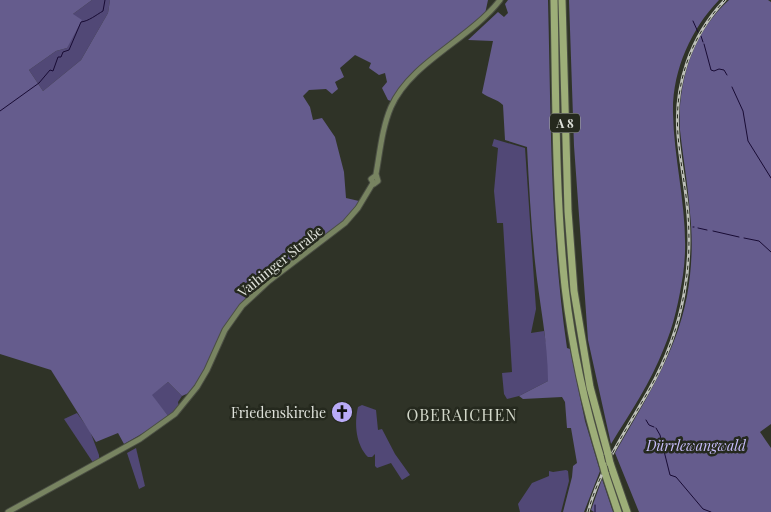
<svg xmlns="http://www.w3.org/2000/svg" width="771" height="512" viewBox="0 0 771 512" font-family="'Playfair Display',serif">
	<rect width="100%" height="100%" fill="#2f3327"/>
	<g fill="#514876">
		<polygon points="92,0 110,0 108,13 81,60 43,91 29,70 56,51 67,48 73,14"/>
		<polygon points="494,139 525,148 536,309 531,333 544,331 548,354 548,381 519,396 507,399 504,394 502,373 512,372 503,223 497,223 494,191 498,148 492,146"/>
		<polygon points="168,382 182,396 178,402 179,407 169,417 151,395"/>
		<path d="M 362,405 L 376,410 L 378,430 L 382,429 L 395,454 L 410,475 L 402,480 L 391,463 L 377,468 L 375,466 L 375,454 L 372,457 L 368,457 C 356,445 354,424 358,407 Z"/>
		<polygon points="77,413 90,431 99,455 99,459 94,464 64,419"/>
		<polygon points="136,448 145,486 139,489 127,453"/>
		<polygon points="566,470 568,471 569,481 561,512 520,512 518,504 532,483 549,476 549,471 553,472"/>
	</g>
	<g fill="#655c8d">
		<polygon points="0,0 92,0 73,14 82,20 67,48 56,51 29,70 43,91 81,60 108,13 110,0 488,0 485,14 400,88 391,101 388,100 382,88 387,82 385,73 379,75 369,68 371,63 355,55 340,68 344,77 335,82 338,89 332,94 326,89 309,90 303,96 310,107 313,120 322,118 335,137 344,172 346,198 359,201 354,211 346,220 238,309 201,377 191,392 182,396 168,382 152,395 169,417 152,428 124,444 118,433 96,442 51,370 0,354"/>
		<path d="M 508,0 L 548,0 C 551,116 550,233 567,348 L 570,349 L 585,421 L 600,471 L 584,512 L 563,512 L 572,477 L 573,466 L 577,463 L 571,428 L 567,428 L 565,402 L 562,397 L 523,399 L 519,396 L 548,381 C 548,341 539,302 535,262 C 531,224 529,185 527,147 L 505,140 L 503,105 C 497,99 489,98 482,93 L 493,41 L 468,40 L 498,12 L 504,17 L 508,13 L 505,4 Z"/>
		<path d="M 569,0 L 719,0 C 691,29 672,71 673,113 C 674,167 691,220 683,275 C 679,300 674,325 664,348 C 651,382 630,413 611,444 L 588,340 L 574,146 Z"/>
		<path d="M 729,0 L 768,0 L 771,2 L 771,424 L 760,432 L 771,448 L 771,512 L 639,512 L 615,453 C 644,402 676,354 687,296 C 692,268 693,241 690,213 C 688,185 683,158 680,130 C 677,83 693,32 729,0 Z"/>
		<polygon points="602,479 613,512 594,512 591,510"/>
	</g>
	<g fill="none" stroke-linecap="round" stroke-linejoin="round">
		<g stroke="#180b34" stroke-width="1">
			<polyline points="693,21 698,32"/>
			<polyline points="701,36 703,42"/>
			<polyline points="704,44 711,70 714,71 719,69 724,70 727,75"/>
			<polyline points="732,87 743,111 748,141 771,178"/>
			<path d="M 0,111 L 39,83 L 50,70 L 53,71 L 58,57 L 61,57 L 63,52 L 69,50 L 81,22 C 89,21 96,15 103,11 L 105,0"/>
			<polyline points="693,227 694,227"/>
			<polyline points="698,228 707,230"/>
			<polyline points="713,231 739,237"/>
			<polyline points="744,238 759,241 771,252"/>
			<polyline points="646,420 649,425 654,427"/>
			<polyline points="656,428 660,435 670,475 676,477 703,509 711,512"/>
			<polyline points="595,505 595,512"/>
		</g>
		<g stroke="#4b4f44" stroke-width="7">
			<g id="secondary">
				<path d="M 375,176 L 371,179 L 374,184 L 378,181 L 376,174 C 380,152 382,128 391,107 C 411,62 469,40 500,0"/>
				<polyline points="8,512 140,439 175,414 197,387 207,370 225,330 242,306 269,281 345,223 358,208 373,183"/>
			</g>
		</g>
		<g stroke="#4b4f44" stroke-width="9">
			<g id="motorway">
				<path d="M 554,0 C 556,95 555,192 565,287 C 572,347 585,407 603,465"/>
				<polyline points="562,0 568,211 574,291 590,387 608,454"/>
				<polyline points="610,463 627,512"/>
				<polyline points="605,473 618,512"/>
			</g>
		</g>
		<use href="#secondary" stroke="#788461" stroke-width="5"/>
		<use href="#motorway" stroke="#9dae78" stroke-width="7"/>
		<g stroke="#bdc0b9" stroke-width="3">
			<path id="rail" d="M 588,512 C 600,468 627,429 649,390 C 666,360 678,328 684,294 C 689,268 690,241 688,215 C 686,188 680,162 678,135 C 674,85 690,37 725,0"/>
		</g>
		<use href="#rail" stroke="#25291e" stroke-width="1" stroke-dasharray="4" stroke-linecap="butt"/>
		<g stroke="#4b4f44" stroke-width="9" stroke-linecap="butt">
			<g id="motorway-bridge">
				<polyline points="608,454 610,463"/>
				<polyline points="603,465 605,473"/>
			</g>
		</g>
		<use href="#motorway-bridge" stroke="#9dae78" stroke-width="7"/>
	</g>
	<defs>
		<g id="church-disc" transform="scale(1.125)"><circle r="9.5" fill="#b9abf7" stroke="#25291e"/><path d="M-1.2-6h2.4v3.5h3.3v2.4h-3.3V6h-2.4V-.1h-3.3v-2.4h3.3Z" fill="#111"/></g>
	</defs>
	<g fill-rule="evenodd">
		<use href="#church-disc" x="342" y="412"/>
	</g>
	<g text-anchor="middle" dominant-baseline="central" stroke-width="5" stroke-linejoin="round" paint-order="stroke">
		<rect fill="#25291e" stroke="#a6aaa2" stroke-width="1" x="550" y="113.5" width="30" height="19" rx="4"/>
		<g font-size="12" font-weight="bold" fill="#dee1da">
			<text x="565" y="123">A 8</text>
		</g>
		<g font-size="14" fill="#dee1da" stroke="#25291e">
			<text transform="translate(280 261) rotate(-39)">Vaihinger Straße</text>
		</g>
		<g font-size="14" fill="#dee1da" stroke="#25291e" text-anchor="end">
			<text x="326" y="412">Friedenskirche</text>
		</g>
		<g font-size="14" font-style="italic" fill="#c8befb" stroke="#25291e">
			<text x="696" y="445">Dürrlewangwald</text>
		</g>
		<g font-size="16" letter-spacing="1" fill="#d2d7c9" stroke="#25291e">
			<text x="462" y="414">OBERAICHEN</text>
		</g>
	</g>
</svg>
